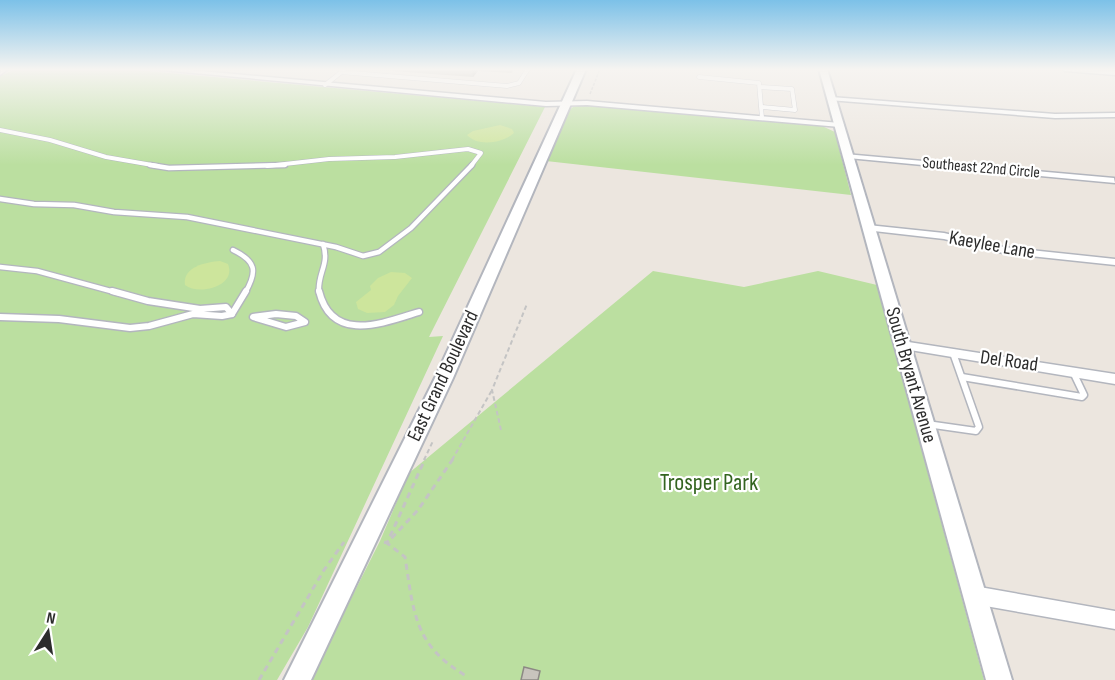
<svg xmlns="http://www.w3.org/2000/svg" width="1115" height="680" viewBox="0 0 1115 680" font-family="'Sofia Sans Condensed',sans-serif">
	<rect width="100%" height="100%" fill="#ece6df"/>
	<g fill="#bbdfa0">
		<polygon points="16,69 125,69 545,107 429,337 443,336 308,627 277,680 0,680 0,76"/>
		<polygon points="581,105 822,126 835,132 851,195 546,161 568,111 573,107"/>
		<polygon points="653,271 744,287 818,271 877,285 984,680 310,680 380,541 409,473"/>
	</g>
	<g fill="#cde59c">
		<path d="M 500,125 L 512,129 L 514,133 C 503,143 478,147 467,135 L 473,131 Z"/>
		<path d="M 220,261 L 228,264 C 237,286 199,296 185,285 C 182,267 206,262 220,261 Z"/>
		<polygon points="391,272 405,273 412,278 398,296 394,305 385,312 367,313 358,309 356,302 371,290 370,286 378,278"/>
	</g>
	<g fill="none" stroke-linecap="round" stroke-linejoin="round">
		<g stroke="#b3b6be" stroke-width="5">
			<g id="lane-far2">
				<polyline points="341,72 507,86 519,83 528,69"/>
				<polyline points="699,77 759,83 762,118"/>
				<polyline points="325,85 344,70"/>
				<polyline points="760,87 792,89 795,110 762,107"/>
				<polyline points="0,130 50,140 106,157 158,166"/>
				<polyline points="267,166 329,159 395,157 468,149 481,153 471,166"/>
			</g>
		</g>
		<g stroke="#b3b6be" stroke-width="7">
			<g id="lane-far1">
				<polyline points="150,165 169,168 285,165"/>
				<polyline points="0,199 34,204 74,205 114,212 187,217 336,247 363,256 379,252 411,228 472,165"/>
				<path d="M 233,250 C 256,261 258,271 245,293"/>
				<polyline points="0,267 37,271 118,293"/>
				<path d="M 319,293 C 317,273 330,265 323,244"/>
			</g>
		</g>
		<g stroke="#b3b6be" stroke-width="9">
			<g id="lane">
				<path d="M 319,291 C 332,344 383,323 419,312"/>
				<polyline points="232,314 246,291"/>
				<polygon points="276,314 296,316 305,322 286,327 253,317"/>
				<polyline points="0,317 59,319 130,328 149,326 193,314 222,316 232,314 226,307 200,309 148,301 112,291"/>
				<polyline points="962,377 1082,397 1084,395 1073,372"/>
				<polyline points="927,424 976,431 979,427 953,353"/>
			</g>
		</g>
		<g stroke="#b3b6be" stroke-width="3">
			<g id="street">
				<polygon points="8,69 0,75 1,69"/>
				<polygon points="151,69 179,69 546,102 587,101 840,123 844,125 840,127 587,105 546,106"/>
				<polygon points="1062,69 1115,71 1115,75 1065,71"/>
				<polygon points="831,97 1055,114 1115,113 1115,117 1055,118 829,100 829,98"/>
				<polygon points="845,154 1114,178 1115,183 848,158 845,158"/>
				<polygon points="868,225 944,233 1003,247 1115,259 1115,265 1003,253 944,239 865,230 865,226"/>
				<polygon points="902,341 1115,374 1115,384 898,348 896,345 898,342"/>
				<polygon points="974,586 1115,611 1115,629 974,604 968,601 965,595 968,589"/>
			</g>
		</g>
		<g stroke="#b3b6be" stroke-width="4">
			<g id="secondary">
				<polygon points="577,69 586,69 453,378 311,680 284,680 435,378"/>
				<polygon points="819,69 827,69 1012,680 986,680"/>
			</g>
		</g>
		<polyline stroke="#c4c4c4" stroke-width="1.5" stroke-dasharray="3 1.5" stroke-linecap="butt" points="590,94 600,69"/>
		<g stroke="#c4c4c4" stroke-width="2" stroke-dasharray="4.5 3" stroke-linecap="butt">
			<polyline points="501,430 492,390 527,304"/>
			<polyline points="424,460 433,441"/>
			<polyline points="452,460 492,390"/>
		</g>
		<g stroke="#c4c4c4" stroke-width="3" stroke-dasharray="6 4.5" stroke-linecap="butt">
			<path d="M 453,459 L 418,510 L 387,543 L 405,557 C 414,614 414,646 468,677"/>
			<polyline points="384,542 387,543 425,459"/>
			<polyline points="259,680 324,570 344,542"/>
		</g>
		<use href="#lane-far2" stroke="#fff" stroke-width="4"/>
		<use href="#lane-far1" stroke="#fff" stroke-width="4.5"/>
		<use href="#lane" stroke="#fff" stroke-width="6"/>
		<use href="#street" fill="#fff" fill-rule="evenodd"/>
		<use href="#secondary" fill="#fff" fill-rule="evenodd"/>
	</g>
	<polygon fill="#aca9a3" points="514,69 512,73 478,71 473,77 379,70"/>
	<polygon fill="#8c8984" points="472,69 478,69 478,71 473,77"/>
	<polygon fill="#c8c4bd" stroke="#8c8984" stroke-width="1.5" points="524,667 540,671 538,680 521,680"/>
	<linearGradient id="sky" x2="0" y2="1"><stop stop-color="#7cc1e8"/><stop offset="0.42" stop-color="#f6f4f1"/><stop offset="1" stop-color="#f6f4f1" stop-opacity="0"/></linearGradient>
	<rect width="1115" height="165" fill="url(#sky)"/>
	<g text-anchor="middle" dominant-baseline="central" stroke-width="4.5" stroke-linejoin="round" paint-order="stroke">
		<g font-size="16" fill="#2c2c2c" stroke="#fff">
			<text transform="translate(981 168) rotate(5)">Southeast 22nd Circle</text>
		</g>
		<g font-size="20" fill="#2c2c2c" stroke="#fff">
			<text transform="translate(992 245) rotate(10)">Kaeylee Lane</text>
			<text transform="translate(1009 361) rotate(8)">Del Road</text>
			<text transform="translate(911 375) rotate(74)">South Bryant Avenue</text>
			<text transform="translate(443 376) rotate(-65)">East Grand Boulevard</text>
		</g>
		<g font-size="24" fill="#346520" stroke="#fff">
			<text x="709" y="482">Trosper Park</text>
		</g>
	</g>
	<g transform="translate(48 632) rotate(12)" stroke="#ffffff" stroke-width="4.5" paint-order="stroke">
	<path d="M0-4.5L10 22L0 15L-10 22Z" fill="#2c2c2c"/>
	<text y="-9" font-size="16" font-weight="bold" text-anchor="middle" fill="#2c2c2c">N</text>
	</g>
</svg>
